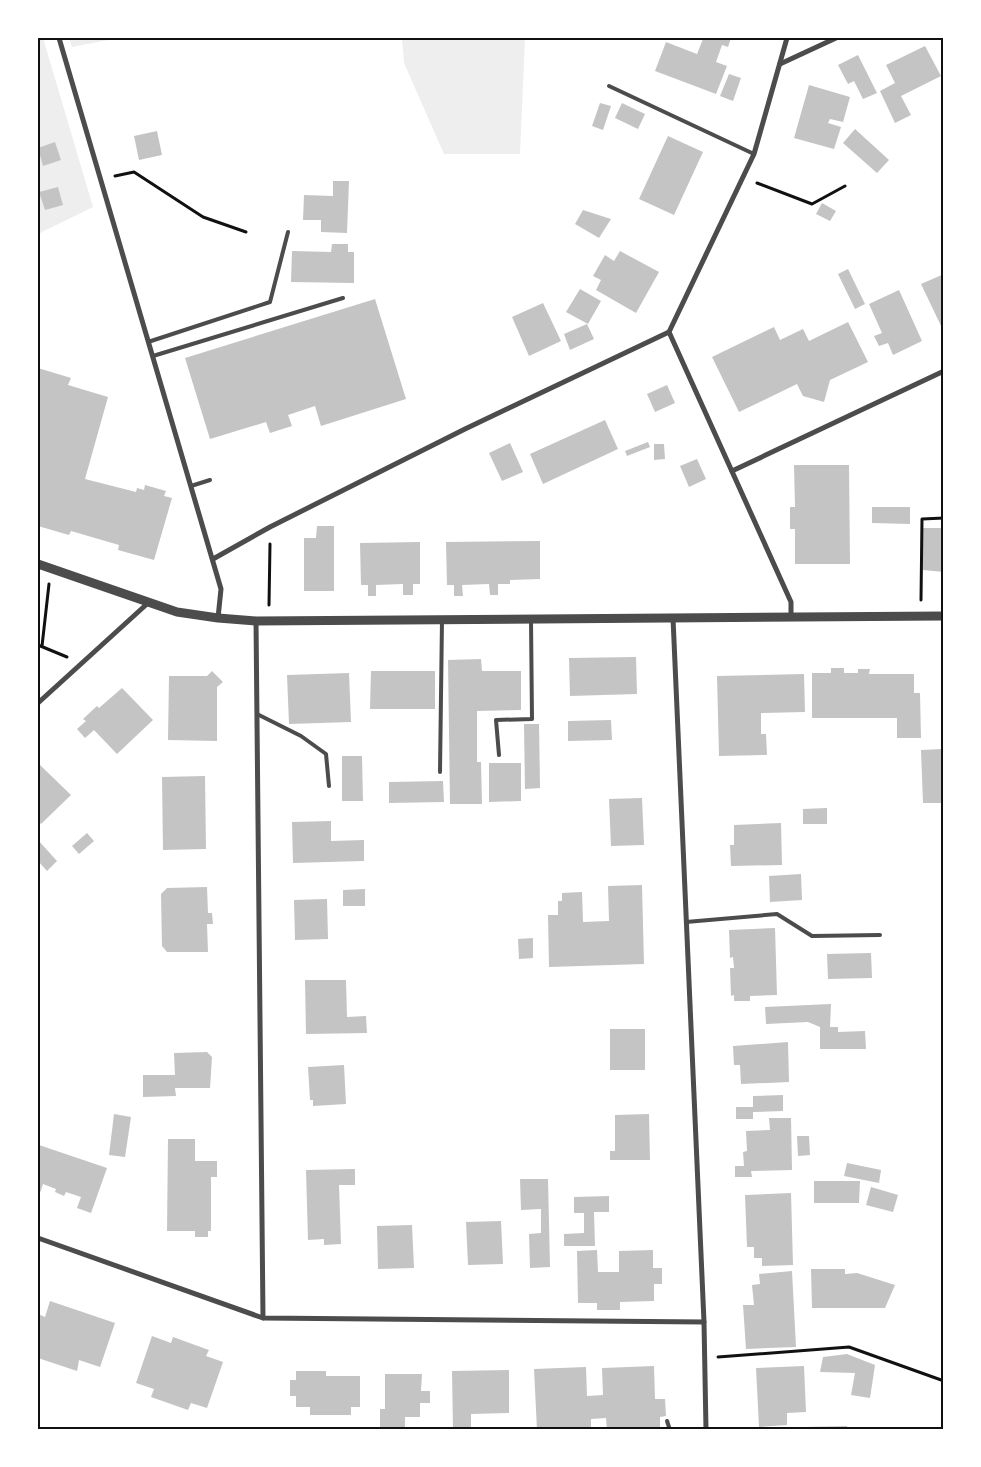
<svg xmlns="http://www.w3.org/2000/svg" width="981" height="1467" viewBox="0 0 981 1467" font-family="'Source Sans 3',sans-serif">
	<rect width="100%" height="100%" fill="#fff"/>
	<g fill="#eee">
		<polygon points="38,38 43,38 93,207 38,234"/>
		<polygon points="69,38 119,38 72,47"/>
		<polygon points="402,38 531,38 525,39 520,154 444,154 404,63"/>
	</g>
	<g fill="#c4c4c4">
		<polygon points="699,38 731,38 728,47 722,45 716,62 727,66 716,94 655,71 666,42 697,54 703,39"/>
		<polygon points="925,46 941,76 901,96 911,115 895,123 880,91 895,83 886,65"/>
		<polygon points="858,55 877,93 863,99 854,81 848,84 838,65"/>
		<polygon points="729,74 741,78 733,101 720,96"/>
		<polygon points="809,85 850,97 843,122 830,119 828,123 841,127 834,149 794,138"/>
		<polygon points="600,103 611,106 603,130 592,126"/>
		<polygon points="622,103 645,114 638,129 615,118"/>
		<polygon points="855,129 889,160 877,173 843,143"/>
		<polygon points="157,131 162,155 139,160 134,136"/>
		<polygon points="668,136 703,152 674,215 639,199"/>
		<polygon points="55,142 61,160 43,166 38,148"/>
		<polygon points="333,181 349,181 347,233 321,232 321,220 303,220 304,195 333,196"/>
		<polygon points="58,187 63,205 45,210 39,192"/>
		<polygon points="822,203 836,211 830,221 816,214"/>
		<polygon points="583,210 611,219 599,238 575,224"/>
		<polygon points="332,244 348,244 348,252 354,252 354,283 291,282 292,251 331,252"/>
		<polygon points="620,251 659,272 636,313 596,290 601,280 593,276 605,255 614,261"/>
		<polygon points="848,269 865,304 855,309 838,274"/>
		<polygon points="944,274 944,328 942,328 921,284"/>
		<polygon points="580,289 601,301 588,324 566,312"/>
		<polygon points="899,290 922,341 893,355 888,343 879,346 874,336 882,333 869,304"/>
		<polygon points="375,299 406,399 321,426 315,406 288,415 292,426 270,433 266,422 210,439 185,358"/>
		<polygon points="543,303 561,341 529,356 512,317"/>
		<polygon points="848,322 868,362 830,380 824,402 803,396 797,384 739,412 712,357 774,327 780,340 803,329 809,341"/>
		<polygon points="587,324 594,339 570,350 564,334"/>
		<polygon points="38,368 71,378 68,385 108,397 85,479 136,492 137,488 144,490 145,485 166,491 164,496 172,498 154,560 118,550 119,545 71,531 69,535 38,526"/>
		<polygon points="667,385 675,403 655,412 647,394"/>
		<polygon points="605,420 618,449 543,484 530,454"/>
		<polygon points="648,442 650,447 627,456 625,451"/>
		<polygon points="510,443 523,472 502,481 489,453"/>
		<polygon points="654,444 664,444 665,459 654,460"/>
		<polygon points="697,459 706,479 689,487 680,466"/>
		<polygon points="794,465 849,465 850,564 795,564 795,529 790,529 790,507 795,507"/>
		<polygon points="872,507 910,507 910,524 872,523"/>
		<polygon points="317,526 334,526 334,591 304,591 304,538 316,538"/>
		<polygon points="922,528 944,528 944,572 923,570"/>
		<polygon points="540,541 540,579 510,580 510,584 498,584 498,595 490,595 489,584 462,585 463,596 454,596 454,585 447,585 446,542"/>
		<polygon points="420,542 420,584 413,584 413,595 403,595 403,584 376,585 376,596 368,596 368,585 361,585 360,543"/>
		<polygon points="636,657 637,694 570,696 569,658"/>
		<polygon points="481,659 482,671 521,671 521,710 477,711 477,762 481,762 482,804 450,804 448,660"/>
		<polygon points="831,668 844,668 844,673 858,673 858,669 870,669 869,674 914,674 914,693 920,693 921,738 897,738 897,718 812,718 812,673 831,673"/>
		<polygon points="212,671 223,682 217,687 217,741 168,740 169,676 207,676"/>
		<polygon points="371,671 435,671 435,709 370,709"/>
		<polygon points="349,673 351,722 289,724 287,675"/>
		<polygon points="804,674 805,712 761,713 761,734 766,734 767,755 719,756 717,676"/>
		<polygon points="122,688 153,720 117,754 94,730 85,738 77,729 86,721 83,719 97,706 99,708"/>
		<polygon points="611,720 612,740 568,741 568,721"/>
		<polygon points="524,724 539,724 540,788 525,789"/>
		<polygon points="942,749 944,803 923,803 921,750"/>
		<polygon points="342,756 362,756 363,801 342,801"/>
		<polygon points="489,763 521,763 521,801 489,802"/>
		<polygon points="40,765 71,795 41,824 38,820 38,767"/>
		<polygon points="205,776 206,849 163,850 162,777"/>
		<polygon points="443,781 444,802 389,803 389,782"/>
		<polygon points="642,798 644,845 611,846 609,799"/>
		<polygon points="827,808 827,824 803,824 803,809"/>
		<polygon points="331,821 331,841 364,840 364,861 293,863 292,822"/>
		<polygon points="781,823 782,865 731,866 730,845 734,845 734,825"/>
		<polygon points="87,833 94,841 79,854 72,846"/>
		<polygon points="38,840 57,861 47,871 38,861"/>
		<polygon points="801,874 802,900 770,902 769,876"/>
		<polygon points="642,885 644,964 549,967 548,915 558,915 558,901 562,901 562,893 582,892 583,922 609,921 608,886"/>
		<polygon points="207,887 208,913 212,913 213,924 207,924 208,952 167,952 162,946 161,894 167,888"/>
		<polygon points="365,889 365,906 343,906 343,890"/>
		<polygon points="327,899 328,939 295,940 294,900"/>
		<polygon points="775,928 777,995 750,996 750,1001 734,1001 734,995 731,996 730,968 734,968 733,957 730,958 729,930"/>
		<polygon points="533,938 533,958 519,959 518,939"/>
		<polygon points="871,953 872,978 828,979 827,954"/>
		<polygon points="305,980 346,980 347,1017 366,1016 367,1033 306,1034"/>
		<polygon points="831,1004 830,1027 838,1027 838,1032 865,1031 866,1049 820,1049 820,1027 808,1022 766,1024 765,1007"/>
		<rect x="610" y="1029" width="35" height="41"/>
		<polygon points="788,1042 789,1082 741,1084 740,1065 734,1065 733,1046"/>
		<polygon points="207,1052 212,1057 210,1088 175,1088 176,1096 143,1097 143,1075 175,1075 174,1053"/>
		<polygon points="344,1065 346,1104 313,1106 313,1100 310,1100 308,1067"/>
		<polygon points="783,1095 783,1111 753,1112 753,1119 736,1119 736,1107 753,1107 753,1096"/>
		<polygon points="114,1114 131,1117 125,1157 109,1155"/>
		<polygon points="649,1114 650,1160 610,1160 610,1151 615,1151 615,1115"/>
		<polygon points="769,1118 791,1118 792,1170 751,1171 752,1177 735,1177 735,1166 744,1166 743,1152 747,1151 746,1131 770,1130"/>
		<polygon points="797,1136 809,1136 810,1155 798,1156"/>
		<polygon points="168,1139 195,1139 195,1161 217,1161 217,1177 211,1177 211,1231 208,1231 208,1237 195,1237 195,1231 167,1231"/>
		<polygon points="39,1145 107,1168 91,1213 77,1208 81,1197 66,1192 64,1196 55,1192 56,1189 43,1184 40,1193 38,1192"/>
		<polygon points="847,1163 881,1170 879,1183 844,1176"/>
		<polygon points="355,1169 355,1185 339,1185 341,1244 324,1245 324,1239 308,1240 306,1170"/>
		<polygon points="520,1179 548,1179 550,1267 530,1268 529,1234 541,1233 541,1209 521,1210"/>
		<polygon points="814,1181 860,1181 859,1203 814,1203"/>
		<polygon points="871,1187 898,1195 893,1212 866,1205"/>
		<polygon points="791,1193 793,1265 762,1266 762,1258 754,1258 754,1247 747,1247 745,1195"/>
		<polygon points="609,1196 609,1212 594,1212 595,1246 564,1246 564,1234 584,1233 584,1213 574,1213 574,1197"/>
		<polygon points="501,1221 503,1264 468,1265 466,1222"/>
		<polygon points="412,1225 414,1268 378,1269 377,1226"/>
		<polygon points="597,1250 598,1272 619,1272 619,1251 653,1250 653,1268 662,1268 662,1284 654,1284 654,1301 620,1302 620,1310 597,1310 597,1303 578,1303 577,1251"/>
		<polygon points="811,1269 845,1269 845,1274 857,1273 895,1285 885,1308 812,1308"/>
		<polygon points="792,1271 796,1347 746,1349 743,1305 754,1305 752,1285 760,1284 759,1274"/>
		<polygon points="50,1301 115,1323 100,1367 79,1360 77,1371 38,1358 38,1314 45,1317"/>
		<polygon points="152,1336 171,1343 173,1337 209,1350 206,1356 223,1362 207,1408 191,1403 188,1410 151,1397 154,1389 136,1383"/>
		<polygon points="847,1354 875,1365 870,1398 851,1395 855,1373 820,1372 823,1357"/>
		<polygon points="654,1366 655,1399 665,1399 666,1416 660,1417 660,1430 607,1430 606,1418 591,1419 591,1430 537,1430 534,1369 586,1367 587,1396 603,1395 602,1368"/>
		<polygon points="804,1366 806,1412 787,1413 787,1425 759,1427 756,1368"/>
		<polygon points="509,1370 509,1413 471,1414 471,1430 453,1430 452,1371"/>
		<polygon points="296,1371 326,1371 326,1376 360,1376 360,1407 351,1407 351,1415 310,1415 310,1407 296,1407 296,1396 290,1396 290,1380 296,1380"/>
		<polygon points="385,1374 422,1374 421,1391 430,1391 430,1403 420,1403 420,1417 405,1417 405,1430 380,1430 380,1409 385,1409"/>
		<polygon points="847,1426 847,1430 804,1430 804,1427"/>
	</g>
	<g fill="none" stroke-linecap="round" stroke-linejoin="round">
		<g stroke="#111" stroke-width="3">
			<polyline points="115,176 134,172 203,217 246,232"/>
			<polyline points="757,183 812,204 845,186"/>
			<polyline points="921,600 922,519 944,518"/>
			<polyline points="269,605 270,544"/>
			<polyline points="38,645 67,657"/>
			<polyline points="42,646 49,584"/>
			<polyline points="718,1357 849,1347 944,1381"/>
		</g>
		<g stroke="#4c4c4c" stroke-width="4">
			<polyline points="609,86 754,154"/>
			<polyline points="148,342 270,302 288,232"/>
			<polyline points="153,356 343,298"/>
			<polyline points="191,486 210,480"/>
			<polyline points="257,714 301,736 326,754 329,786"/>
			<polyline points="499,755 496,720 532,719 531,620"/>
			<polyline points="440,772 442,620"/>
			<polyline points="686,922 777,914 812,936 880,935"/>
			<polyline points="667,1421 670,1430"/>
		</g>
		<g stroke="#4c4c4c" stroke-width="5">
			<polyline points="59,38 221,589 218,618"/>
			<polyline points="780,64 836,38"/>
			<polyline points="669,332 791,602 791,617"/>
			<polyline points="732,471 944,371"/>
			<polyline points="213,559 270,527 465,429 669,332 754,154 787,38"/>
			<polyline points="673,618 704,1322 706,1430"/>
			<polyline points="256,621 263,1318"/>
			<polyline points="38,703 148,603"/>
			<polyline points="38,1238 263,1318 704,1322"/>
		</g>
		<polyline stroke="#4c4c4c" stroke-width="9" points="38,564 177,612 218,618 256,621 944,616"/>
	</g>
	<rect width="981" height="1467" fill="none" stroke="#ffffff" stroke-width="78"/>
	<rect x="39" y="39" width="903" height="1389" fill="none" stroke="#111" stroke-width="2"/>
</svg>
